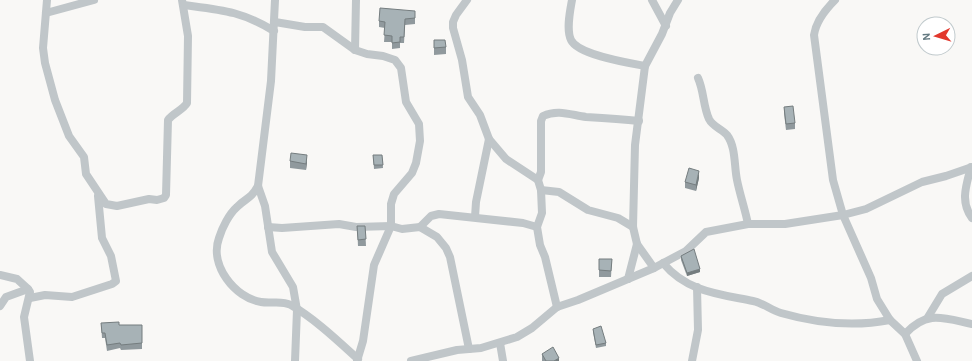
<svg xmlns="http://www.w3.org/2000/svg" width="972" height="361" viewBox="0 0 972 361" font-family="'Alegreya Sans',sans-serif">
	<rect width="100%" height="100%" fill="#f9f8f6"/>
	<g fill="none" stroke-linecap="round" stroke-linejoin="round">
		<g stroke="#c0c6c9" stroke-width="8">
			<path d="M 47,0 L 43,48 L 45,63 L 55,100 L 69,136 L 84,157 L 86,174 L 106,204 L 117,206 L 149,199 L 157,200 L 164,198 L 166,195 L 168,120 C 173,113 183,110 187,103 L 188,36 L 182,0"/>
			<polyline points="275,0 271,81 258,186 265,206 272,252 293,287 297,310 295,361"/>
			<polyline points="467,0 456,15 453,22 453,28 462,60 468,97 480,115 489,139 476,202 475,217"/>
			<path d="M 572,0 C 570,11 566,30 571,40 C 578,55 629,63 645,66"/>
			<polyline points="652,0 666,26"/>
			<path d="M 835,0 C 825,10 816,21 814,35 L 833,180 L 843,215 L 871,278 L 877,299 L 890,320 L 905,334 L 917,361"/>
			<path d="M 184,5 C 222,10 241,11 274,31"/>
			<polyline points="46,13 94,0"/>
			<polyline points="275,22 305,27 323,27 355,50 367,54 383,56 395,60 401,68 406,102 419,124 420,141 416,163 412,173 394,194 391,204 391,226 374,265 363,341 357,361"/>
			<polyline points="355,50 356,0"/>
			<path d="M 698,78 C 704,91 703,106 709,119 C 713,127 722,129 727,135 C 736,147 734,166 737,180 C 740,195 745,209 748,224"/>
			<polyline points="489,139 506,159 538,180"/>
			<path d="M 971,167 C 966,186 960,202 972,218"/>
			<path d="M 258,186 C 250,200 247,197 237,207 C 229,214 222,228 219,238 C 209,265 235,298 261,302 C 271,304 281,300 291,305 C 315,319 337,340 358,359"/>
			<polyline points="541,190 559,192 588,210 618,218 633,227"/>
			<polyline points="268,227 282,228 339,224 356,227 391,226 402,229 420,227 437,237 446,248 450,257 469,349"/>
			<polyline points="420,227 431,216 439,214 523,223 537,227"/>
			<path d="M 663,263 C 687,292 719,294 753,301 C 763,303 771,310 781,313 C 816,323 854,327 890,320"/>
			<polyline points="654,268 637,244 633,227 635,145 645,66 662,34 670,13 678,0"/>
			<polyline points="0,275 17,279 28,289"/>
			<polyline points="628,279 637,244"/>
			<polyline points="30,298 45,295 72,297 112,284 116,281 111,256 102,238 98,196"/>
			<polyline points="0,306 6,297 28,289 30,292 24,317 30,361"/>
			<path d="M 557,307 L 545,257 L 540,245 L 537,227 L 542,213 L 541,190 L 538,180 L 541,172 L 541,121 L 543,116 C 558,109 571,115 586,117 C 604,118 621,119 639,121"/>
			<polyline points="928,317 942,294 972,276"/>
			<path d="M 905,334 C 927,310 943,318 972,324"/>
			<polyline points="500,343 503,361"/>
			<polyline points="411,361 457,350 481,348 517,337 532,328 557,307 578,300 654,268 686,251 706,232 748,224 785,224 843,215 866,209 922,182 946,176 972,167"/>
			<polyline points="692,361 698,330 697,287"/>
		</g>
	</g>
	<g fill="#90999d">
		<polygon points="415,11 415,24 405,25 404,43 400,43 400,48 392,49 392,42 384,42 385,28 379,27 379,21"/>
		<polygon points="434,40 446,47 446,54 434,55"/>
		<polygon points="784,107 795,123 795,129 786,130 784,113"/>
		<polygon points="373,155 382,155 383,168 374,169"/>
		<polygon points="290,161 307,162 306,170 290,168"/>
		<polygon points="699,178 696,191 685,188 685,182"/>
		<polygon points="357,226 365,226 366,246 358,246"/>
		<polygon points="681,256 700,272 687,276 681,260"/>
		<polygon points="599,259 612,259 611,277 599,277"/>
		<polygon points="101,323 119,325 142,325 142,349 121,350 120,348 107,351 105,338 102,338"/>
		<polygon points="593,329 606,343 606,346 596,348 593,332"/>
		<polygon points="542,354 559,361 542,361"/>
	</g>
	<g fill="#757d7f">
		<polygon points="307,155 307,162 306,170 306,164"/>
		<polygon points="699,171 699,178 696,191 696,185"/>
		<polygon points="700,269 700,272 687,276 687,273"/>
		<polygon points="559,358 559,361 554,361"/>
	</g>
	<g fill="#a7b2b6" stroke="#757d7f">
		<polygon points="380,8 415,11 415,18 405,19 404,37 400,37 400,42 392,43 392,36 384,35 385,22 379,21"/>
		<polygon points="434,40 445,40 446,47 434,48"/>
		<polygon points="793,106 795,123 786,124 784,107"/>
		<polygon points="291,153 307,155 306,164 290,161"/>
		<polygon points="373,155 382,155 383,165 374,165"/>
		<polygon points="689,168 699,171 696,185 685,182"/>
		<polygon points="357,226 365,226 366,239 358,240"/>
		<polygon points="694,249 700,269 687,273 681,256"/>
		<polygon points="599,259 612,259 611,271 599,270"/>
		<polygon points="119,322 119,325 142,325 142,343 121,345 120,343 107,345 105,333 102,333 101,323"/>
		<polygon points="601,326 606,343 596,345 593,329"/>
		<polygon points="553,347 559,358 554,361 546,361 542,354"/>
	</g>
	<g transform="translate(936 36) rotate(265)"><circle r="19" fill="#ffffff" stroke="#c1cacd"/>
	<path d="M0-3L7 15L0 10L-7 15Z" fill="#e2382d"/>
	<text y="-6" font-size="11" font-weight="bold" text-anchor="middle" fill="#647a81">N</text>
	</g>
</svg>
